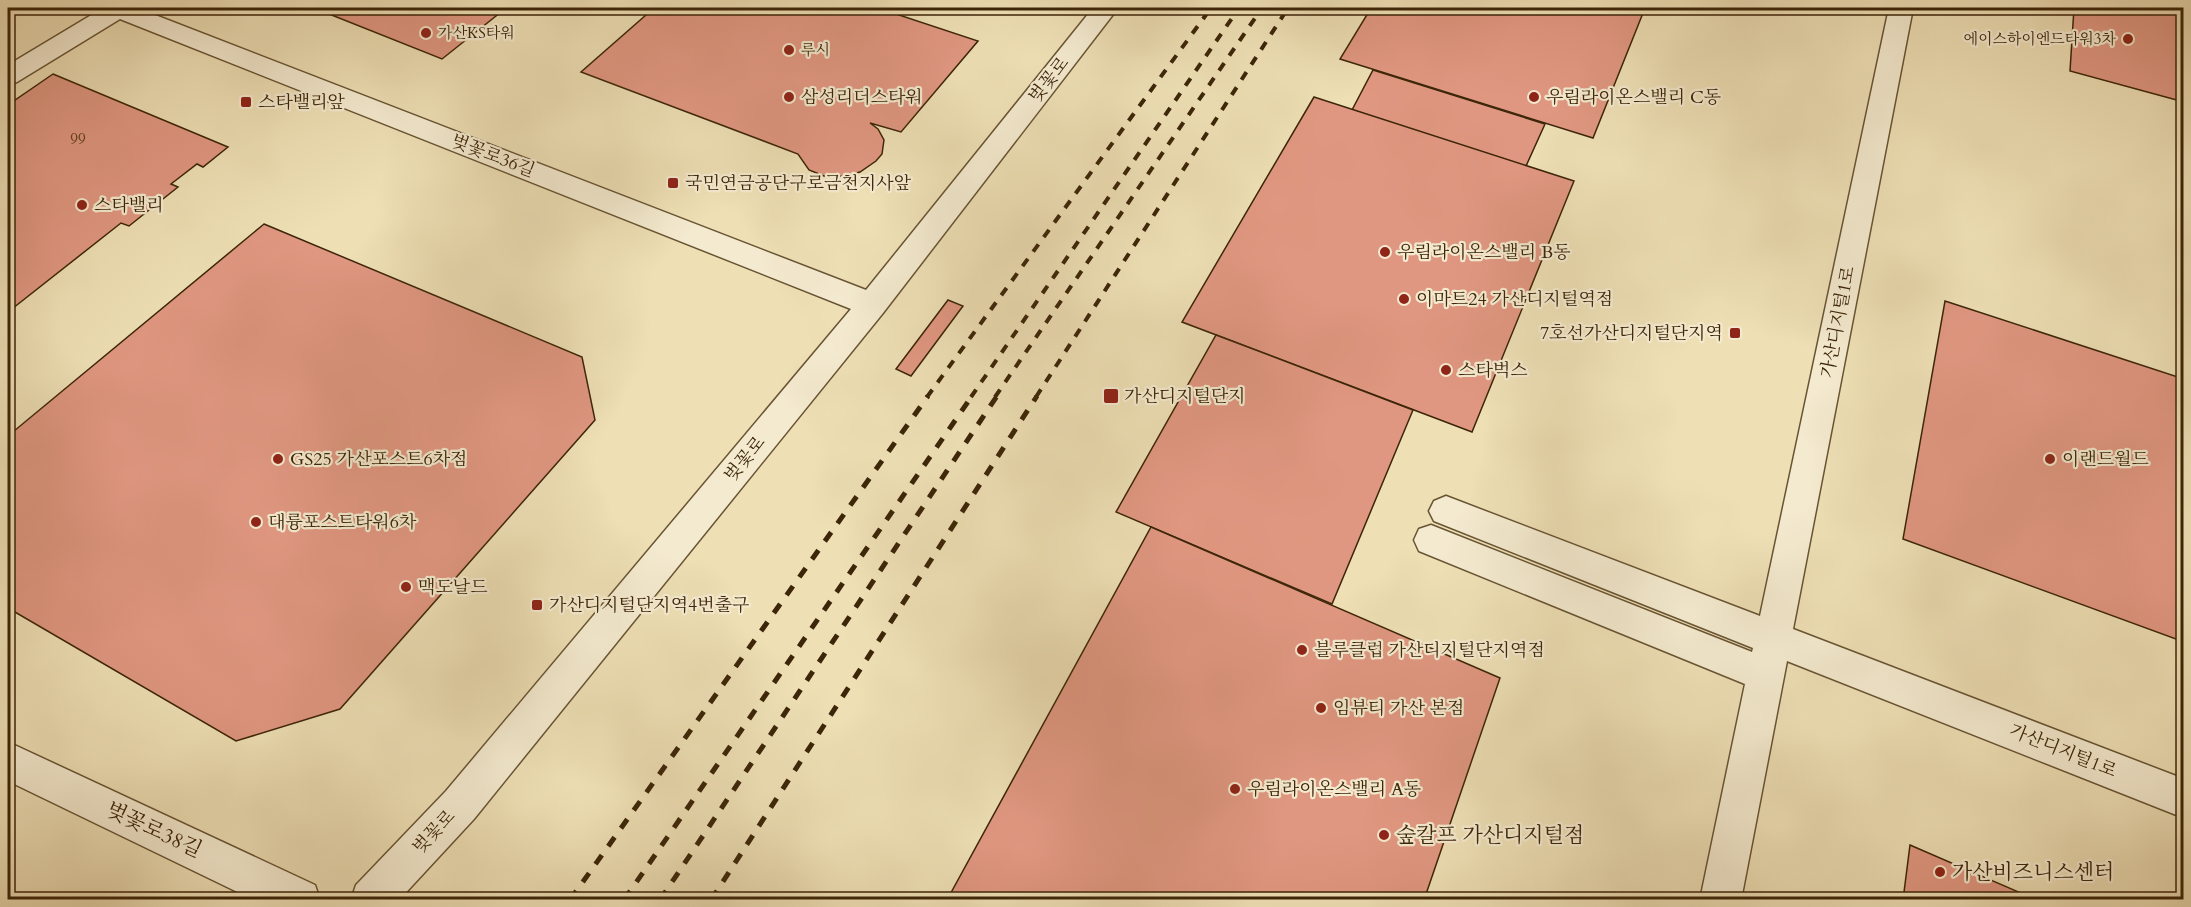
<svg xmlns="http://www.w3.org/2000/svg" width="2191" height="907" viewBox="0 0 2191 907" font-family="Cardo,'Noto Serif KR',serif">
	<rect width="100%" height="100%" fill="#eedfb5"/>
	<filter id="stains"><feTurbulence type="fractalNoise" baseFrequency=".00333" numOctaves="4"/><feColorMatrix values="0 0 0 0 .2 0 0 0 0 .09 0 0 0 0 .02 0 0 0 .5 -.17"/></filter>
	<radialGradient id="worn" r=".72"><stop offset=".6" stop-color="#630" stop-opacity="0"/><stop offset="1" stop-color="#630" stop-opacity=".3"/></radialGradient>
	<g fill="#e09781" stroke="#3c2508" stroke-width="1.5">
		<polygon points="314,8 506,8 442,59"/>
		<polygon points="654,8 878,8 978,41 901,132 870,123 878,129 884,140 882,154 876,161 860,172 845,176 824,176 809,170 798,154 581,72"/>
		<polygon points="1371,8 1645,8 1593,138 1340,59"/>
		<polygon points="2074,8 2184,8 2184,102 2070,71"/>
		<polygon points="1373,70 1545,124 1526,166 1352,110"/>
		<polygon points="53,74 228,147 203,167 197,164 171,184 178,187 129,226 121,223 8,312 8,105"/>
		<polygon points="1314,97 1574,181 1472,432 1182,322"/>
		<polygon points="264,224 582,357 595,420 340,709 236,741 8,608 8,436"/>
		<polygon points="948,300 963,306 911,376 896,369"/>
		<polygon points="1945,301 2184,379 2184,642 1903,539"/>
		<polygon points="1216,335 1413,410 1332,604 1116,512"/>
		<polygon points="1151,527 1500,678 1424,900 947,900"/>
		<polygon points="1910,845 2037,900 1903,900"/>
	</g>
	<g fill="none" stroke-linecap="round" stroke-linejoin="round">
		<g stroke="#685433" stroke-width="3">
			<g id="minor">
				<polygon points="103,8 137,8 866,290 1093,8 1118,8 883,313 474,819 399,900 351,900 356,885 446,791 851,309 120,19 17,82 8,85 8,65"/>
				<polygon points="1889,8 1913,8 1793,629 2184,779 2184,818 1787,661 1741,900 1700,900 1745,684 1419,551 1414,540 1419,529 1431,525 1752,652 1753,648 1434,521 1429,511 1434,501 1446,496 1760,616"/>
				<polygon points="8,742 315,885 320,900 254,900 8,781"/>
			</g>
		</g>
		<use href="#minor" fill="#f4eacf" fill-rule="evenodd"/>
		<g stroke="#3c2508" stroke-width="4" stroke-dasharray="9 9" stroke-linecap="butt">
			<polyline points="927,397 1211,8"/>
			<polyline points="971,397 1239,8"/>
			<polyline points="995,397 1262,8"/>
			<polyline points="1036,397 1288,8"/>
		</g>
		<g stroke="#3c2508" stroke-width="5" stroke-dasharray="11 11" stroke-linecap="butt">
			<polyline points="570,900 928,396"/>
			<polyline points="624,900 972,396"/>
			<polyline points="660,900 997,396"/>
			<polyline points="711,900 1037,396"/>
		</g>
	</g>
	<g fill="#8f2418" stroke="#f4eacf" stroke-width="2">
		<circle cx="426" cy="33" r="6"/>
		<circle cx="2128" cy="39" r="6"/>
		<circle cx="789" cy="50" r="6"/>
		<circle cx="789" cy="97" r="6"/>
		<circle cx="1534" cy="97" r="6"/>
		<rect x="240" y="96" width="12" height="12" rx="3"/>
		<rect x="667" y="177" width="12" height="12" rx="3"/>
		<circle cx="82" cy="205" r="6"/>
		<circle cx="1385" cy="252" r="6"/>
		<circle cx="1404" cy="299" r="6"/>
		<rect x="1729" y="327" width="12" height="12" rx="3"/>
		<circle cx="1446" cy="370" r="6"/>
		<rect x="1103" y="388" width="16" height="16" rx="3"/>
		<circle cx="278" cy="459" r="6"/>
		<circle cx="2050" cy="459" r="6"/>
		<circle cx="256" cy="522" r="6"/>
		<circle cx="406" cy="587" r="6"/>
		<rect x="531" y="599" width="12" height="12" rx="3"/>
		<circle cx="1302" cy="650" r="6"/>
		<circle cx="1321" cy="708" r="6"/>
		<circle cx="1235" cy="789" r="6"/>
		<circle cx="1384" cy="835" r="6"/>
		<circle cx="1940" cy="872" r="6"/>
	</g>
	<g text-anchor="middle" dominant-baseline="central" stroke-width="4.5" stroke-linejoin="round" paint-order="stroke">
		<g font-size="15" fill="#3c2508" stroke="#f4eacf" text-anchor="start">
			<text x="438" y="33">가산KS타워</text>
			<text x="2116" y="39" text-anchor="end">에이스하이엔드타워3차</text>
			<text x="801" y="50">루시</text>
		</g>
		<g font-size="15" fill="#654226">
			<text x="78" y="139">99</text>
		</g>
		<g font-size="18" fill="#3c2508" stroke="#f4eacf">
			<text transform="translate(1049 80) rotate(-52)">벚꽃로</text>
			<text transform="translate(493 156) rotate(21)">벚꽃로36길</text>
			<text transform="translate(1838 322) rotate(-79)">가산디지털1로</text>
			<text transform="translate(745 459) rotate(-51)">벚꽃로</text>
			<text transform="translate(2063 751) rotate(22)">가산디지털1로</text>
			<text transform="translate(434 832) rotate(-47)">벚꽃로</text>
		</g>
		<g font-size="18" fill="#3c2508" stroke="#f4eacf" text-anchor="start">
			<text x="801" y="97">삼성리더스타워</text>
			<text x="1546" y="97">우림라이온스밸리 C동</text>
			<text x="258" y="102">스타밸리앞</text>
			<text x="685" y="183">국민연금공단구로금천지사앞</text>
			<text x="94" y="205">스타밸리</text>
			<text x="1397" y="252">우림라이온스밸리 B동</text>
			<text x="1416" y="299">이마트24 가산디지털역점</text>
			<text x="1723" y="333" text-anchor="end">7호선가산디지털단지역</text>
			<text x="1458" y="370">스타벅스</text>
			<text x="1124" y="396">가산디지털단지</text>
			<text x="290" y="459">GS25 가산포스트6차점</text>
			<text x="2062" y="459">이랜드월드</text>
			<text x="268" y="522">대륭포스트타워6차</text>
			<text x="418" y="587">맥도날드</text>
			<text x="549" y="605">가산디지털단지역4번출구</text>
			<text x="1314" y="650">블루클럽 가산디지털단지역점</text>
			<text x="1333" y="708">임뷰티 가산 본점</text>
			<text x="1247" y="789">우림라이온스밸리 A동</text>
		</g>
		<g font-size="21" fill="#3c2508" stroke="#f4eacf">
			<text transform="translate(154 830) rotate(25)">벚꽃로38길</text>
		</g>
		<g font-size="21" fill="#3c2508" stroke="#f4eacf" text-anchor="start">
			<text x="1396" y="835">숲칼프 가산디지털점</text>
			<text x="1952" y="872">가산비즈니스센터</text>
		</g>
	</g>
	<rect width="2191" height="907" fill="none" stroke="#eedfb5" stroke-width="30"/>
	<rect x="9" y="9" width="2173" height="889" fill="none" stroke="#3c2508" stroke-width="3"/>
	<rect x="15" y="15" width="2161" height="877" fill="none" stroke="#3c2508" stroke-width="1.5"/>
	<rect width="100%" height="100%" filter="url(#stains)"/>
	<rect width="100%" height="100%" fill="url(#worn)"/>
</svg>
